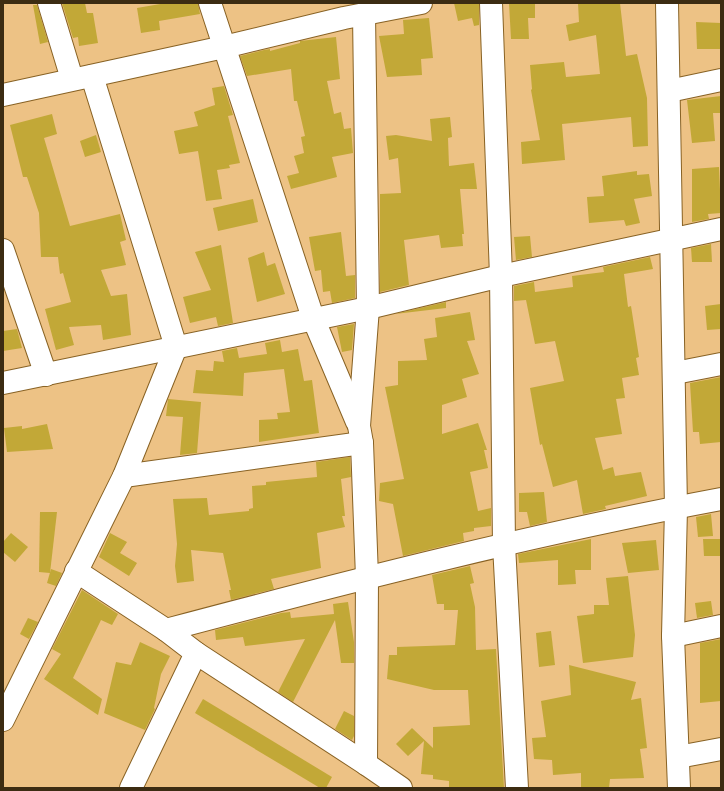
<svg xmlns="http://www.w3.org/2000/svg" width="724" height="791" viewBox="0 0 724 791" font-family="'Titillium Web',sans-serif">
	<rect width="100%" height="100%" fill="#edc285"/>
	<g fill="#c2a837">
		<polygon points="62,3 85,3 87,13 93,13 98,43 79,46 78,37 73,38"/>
		<polygon points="166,3 198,3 200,14 159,21 160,30 141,33 137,8"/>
		<polygon points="454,3 479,3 479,25 474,26 472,18 458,21"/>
		<polygon points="509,3 535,3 535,18 528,18 529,39 511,39"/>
		<polygon points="578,3 620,3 626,56 637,54 647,98 648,146 633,147 631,117 562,124 565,160 522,164 521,142 540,140 531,90 532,89 530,65 564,62 566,77 600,74 596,35 569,41 566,25 579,22"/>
		<polygon points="33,5 37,5 48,42 40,44"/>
		<polygon points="429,18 433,58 421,59 422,75 387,77 379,36 404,34 403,20"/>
		<polygon points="696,22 721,23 721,49 697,49"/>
		<polygon points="336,37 340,79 327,81 334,114 341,112 344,129 351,128 353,153 332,157 337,177 291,189 287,176 299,173 294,156 304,153 301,137 305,136 297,101 294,101 291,69 247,76 240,56 264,50 270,49 270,51 300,43 300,41"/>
		<polygon points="224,86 233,115 228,116 240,163 229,165 230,168 217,170 222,199 206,201 198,151 179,154 174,131 198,126 194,112 215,105 212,88"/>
		<polygon points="721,96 721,113 713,113 715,141 692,143 687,100"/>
		<polygon points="52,114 57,134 44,138 70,226 120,214 126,240 120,242 126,265 101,270 111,296 127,294 131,335 103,340 101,325 69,327 74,345 56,350 45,309 71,302 63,273 60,274 58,257 41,257 39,213 27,177 23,177 10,125"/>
		<polygon points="450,117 452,137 448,138 449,166 474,163 477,189 460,189 464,234 462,234 463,246 441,248 439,235 404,240 409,285 380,292 380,194 401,193 398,158 389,160 386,136 396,135 432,141 430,119"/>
		<polygon points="96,135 101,152 85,157 80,141"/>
		<polygon points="719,167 721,213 708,214 709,219 692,222 692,169"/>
		<polygon points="637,171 637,175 649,174 652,196 634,199 640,223 626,226 624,220 589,223 587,197 604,196 602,176"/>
		<polygon points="253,199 258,222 218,231 213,208"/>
		<polygon points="341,232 346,276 355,275 355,298 332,303 330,291 323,292 321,270 315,271 309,237"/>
		<polygon points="530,236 532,257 516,260 514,237"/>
		<polygon points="711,244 712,262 692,262 691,248"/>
		<polygon points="221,245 233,323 218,326 216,317 190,323 183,297 211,290 195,252"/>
		<polygon points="264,252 267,266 275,263 285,294 257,302 248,258"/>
		<polygon points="650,257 653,269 624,274 628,307 631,306 639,357 636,358 639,375 622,378 625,398 616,399 622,434 595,438 603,470 613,467 615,476 641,472 647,496 605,506 606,509 583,514 577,480 553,487 542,444 540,445 530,388 564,381 555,341 535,344 526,300 514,301 514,286 534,282 535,292 573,287 572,276 604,272 603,267"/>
		<polygon points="446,302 446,308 395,314"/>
		<polygon points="721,304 721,329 707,330 705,306"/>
		<polygon points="470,312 475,340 467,341 479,374 462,379 467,397 442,405 442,434 478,423 487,450 484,450 488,468 470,472 478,511 491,508 491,526 474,528 474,531 463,533 464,541 403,556 393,504 379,501 380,483 404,479 385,387 398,385 398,361 427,360 424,339 437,337 435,318"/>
		<polygon points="354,324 352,350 342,352 337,327"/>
		<polygon points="17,329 22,348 3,351 3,331"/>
		<polygon points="280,340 282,352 298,349 304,381 312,380 319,433 259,442 259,420 278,419 277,413 290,412 284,369 244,373 243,396 193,393 196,370 213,371 214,361 224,362 222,351 237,348 239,358 267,354 265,343"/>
		<polygon points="721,377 721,442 700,444 699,432 693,432 690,383"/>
		<polygon points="168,399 201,402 197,453 180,455 183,417 166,416"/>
		<polygon points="47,424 53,449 7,452 4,428 22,426 22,429"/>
		<polygon points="350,457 351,477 341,479 345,516 342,516 345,527 317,533 321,568 271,579 274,589 231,600 229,590 231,590 223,553 191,550 194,581 177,583 175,566 177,544 173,499 207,498 209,515 249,511 249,509 253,508 252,486 266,485 266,482 317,477 316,462"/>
		<polygon points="544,492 547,522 530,526 527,512 519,512 519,493"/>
		<polygon points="40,512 57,512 50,573 39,572"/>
		<polygon points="711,514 713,536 698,537 696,517"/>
		<polygon points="11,533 28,547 15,562 3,552 3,542"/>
		<polygon points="110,533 127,542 120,553 137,563 129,576 99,557"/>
		<polygon points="591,539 591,570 575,570 576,584 558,585 558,560 519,563 518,554"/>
		<polygon points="703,539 721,539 721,556 704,556"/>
		<polygon points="656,540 659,570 628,573 622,543"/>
		<polygon points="470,566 474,583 470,584 475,607 476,650 496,649 504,788 449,788 449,781 433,779 433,775 421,774 424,741 408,756 396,744 412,728 433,748 433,727 470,725 468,690 434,690 387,679 389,655 397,655 397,647 455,645 458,610 444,610 444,604 437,604 432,575"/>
		<polygon points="51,569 62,573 56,586 47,583"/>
		<polygon points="628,576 635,635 633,657 583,663 577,616 594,614 594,605 609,605 606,578"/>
		<polygon points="82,590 118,614 112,625 101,620 73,678 102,699 98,715 44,679 61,654 52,649"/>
		<polygon points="711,601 713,615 697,618 695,603"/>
		<polygon points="348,602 354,642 354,663 341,663 335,620 293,702 278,692 305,639 245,646 243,637 216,640 215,630 281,613 290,612 291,618 334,614 333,604"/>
		<polygon points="28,618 38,622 29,639 20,634"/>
		<polygon points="551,631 555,665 539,667 536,633"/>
		<polygon points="721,639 721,701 700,703 700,643"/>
		<polygon points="140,642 170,656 161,674 154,708 155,709 145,730 104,713 116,662 131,665"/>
		<polygon points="569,665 636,682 631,700 641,698 647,748 640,749 644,778 610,779 609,788 581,788 581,773 553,775 552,760 534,759 532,738 546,737 541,701 571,695"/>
		<polygon points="203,699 332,777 326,788 320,788 195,713"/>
		<polygon points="344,711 354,716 354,736 352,740 335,729"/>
	</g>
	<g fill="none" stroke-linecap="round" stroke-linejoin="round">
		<g stroke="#886224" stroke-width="24">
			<g id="minor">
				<polyline points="49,3 72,79"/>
				<polyline points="210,3 313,318 357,422"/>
				<polyline points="491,3 501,276 504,545 517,788"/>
				<polyline points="667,3 676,508 673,636 679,788"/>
				<polyline points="364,14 368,308 359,426 362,443 367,577 366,764"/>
				<polyline points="669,91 721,80"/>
				<polyline points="3,95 224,47 344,18 421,3"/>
				<polyline points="3,250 46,375"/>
				<polyline points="675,373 721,364"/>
				<polyline points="3,383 368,308 501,276 721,229"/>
				<polyline points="124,476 362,443"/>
				<polyline points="76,571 166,630 196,653 366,764 401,788"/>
				<path d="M 166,630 C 350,581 534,534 721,499"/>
				<polyline points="673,636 721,626"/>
				<polyline points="3,720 124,476 176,347 92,76"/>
				<polyline points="678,757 721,749"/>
				<polyline points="131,788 196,653"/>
			</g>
		</g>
		<use href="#minor" stroke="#fff" stroke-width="22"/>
	</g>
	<rect width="724" height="791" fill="none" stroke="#3c2c12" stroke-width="8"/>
</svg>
